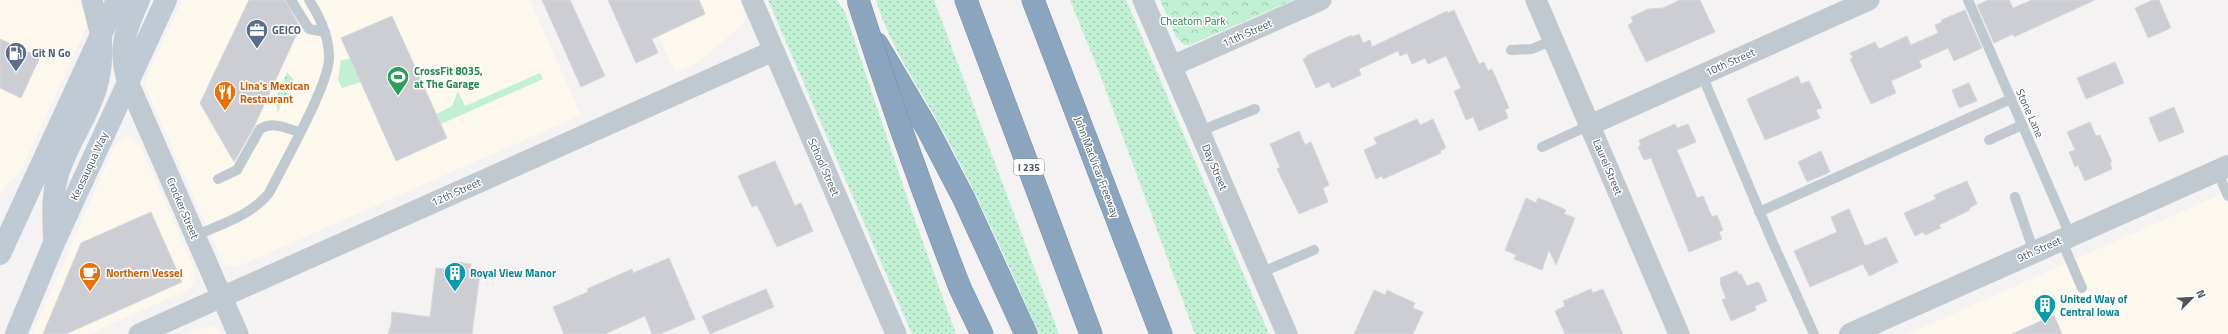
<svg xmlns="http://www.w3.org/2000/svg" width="2228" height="334" viewBox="0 0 2228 334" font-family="'Titillium Web',sans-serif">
	<defs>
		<pattern id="grass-dots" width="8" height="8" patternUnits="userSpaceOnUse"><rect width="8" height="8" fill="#c2f0d4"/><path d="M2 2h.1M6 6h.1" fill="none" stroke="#a0c5af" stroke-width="1.8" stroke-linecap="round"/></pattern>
		<pattern id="park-crowns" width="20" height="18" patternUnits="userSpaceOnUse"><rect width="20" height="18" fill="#c2f0d4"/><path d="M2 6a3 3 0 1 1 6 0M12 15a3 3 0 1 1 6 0" fill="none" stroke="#a0c5af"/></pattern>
	</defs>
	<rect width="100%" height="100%" fill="#f4f2f2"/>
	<g fill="#fcf8ee">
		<polygon points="0,0 78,0 85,15 87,26 20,173 6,186 0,196"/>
		<polygon points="182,0 530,0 581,115 246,263 239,266 227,266 221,259 145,86 147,77"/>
		<polygon points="643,0 740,0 746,19 740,27 704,57 691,66 675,73"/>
		<polygon points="125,137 131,137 140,145 195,270 194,282 191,287 183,292 89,334 32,334 116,143"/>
		<polygon points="2228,191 2228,334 1908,334"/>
		<polygon points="211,326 219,329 222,334 187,334"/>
	</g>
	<g fill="url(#grass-dots)">
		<polygon points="768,0 837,0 845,12 912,212 956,334 912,334"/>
		<path d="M 876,0 L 934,0 L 1059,334 L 1039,334 C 1011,270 982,205 949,142 C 925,95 891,51 876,0 Z"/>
		<polygon points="1070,0 1126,0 1269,334 1195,334 1100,74"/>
		<polygon points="287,72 294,80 278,111 275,101"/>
	</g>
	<polygon fill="url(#park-crowns)" points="1160,0 1293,0 1190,45 1184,45 1176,37"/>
	<g fill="#c2f0d4">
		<polygon points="351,59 361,82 342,88 338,80 341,60"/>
		<polygon points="540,73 543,79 441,124 436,114 452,106 458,91 465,106"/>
	</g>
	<g fill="#ccced4" stroke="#d6d8dd">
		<polygon points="249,0 285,0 300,27 253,129 234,162 200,103"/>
		<polygon points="542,0 570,0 605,76 581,87"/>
		<polygon points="608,0 699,0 705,14 652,39 658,53 636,63"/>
		<polygon points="1680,0 1700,0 1715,32 1646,62 1628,25 1633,22 1631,17 1648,9 1663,8"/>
		<polygon points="1988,0 2009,0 2013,8 2032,0 2095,0 2014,37 2013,34 1994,43 1977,5"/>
		<polygon points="2153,0 2159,0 2171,28 2148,38 2135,8"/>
		<polygon points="1454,10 1479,64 1484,62 1488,71 1492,69 1509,108 1505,110 1508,118 1479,131 1473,117 1466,120 1454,91 1461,88 1446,56 1428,64 1425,58 1412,64 1407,53 1400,56 1398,51 1359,69 1361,75 1332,88 1329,82 1316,88 1303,59 1307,57 1306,56 1352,35 1352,37 1359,34 1363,43 1370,40 1372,47 1447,11 1448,13"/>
		<polygon points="1965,10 1982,48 1954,61 1948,48 1919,61 1922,67 1891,81 1896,93 1871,104 1850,59 1853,58 1850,53 1875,42 1879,49 1907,36 1911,45 1938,33 1935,25 1942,22 1941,20"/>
		<polygon points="392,16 447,138 396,161 341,38"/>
		<polygon points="0,39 40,57 21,98 0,88"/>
		<polygon points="2115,62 2124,83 2086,99 2077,78"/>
		<polygon points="1798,76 1801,84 1809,81 1822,108 1816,110 1820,118 1765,140 1747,99"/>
		<polygon points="1969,83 1977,101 1959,108 1952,90"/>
		<polygon points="2174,107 2184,132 2159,142 2149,118"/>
		<polygon points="1417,119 1420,125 1433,119 1446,148 1440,151 1441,153 1401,171 1383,179 1382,176 1376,179 1364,150 1377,144 1374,138"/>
		<polygon points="2090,122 2096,136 2100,135 2112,162 2110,163 2112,169 2085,181 2078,165 2075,167 2069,152 2075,150 2067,132"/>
		<polygon points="1675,124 1677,128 1688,124 1696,142 1677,150 1697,198 1703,196 1712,217 1717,215 1723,230 1719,232 1722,239 1689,252 1651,158 1644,160 1638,147 1641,145 1639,140"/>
		<polygon points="1299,131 1305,145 1311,142 1329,185 1323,188 1328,202 1299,214 1277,169 1280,167 1270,144"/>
		<polygon points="1821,151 1830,172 1807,182 1798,162"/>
		<polygon points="775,161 795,206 801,203 813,231 777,247 757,205 752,207 738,176"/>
		<polygon points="1967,181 1977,204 1969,208 1970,210 1939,225 1941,228 1925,235 1923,232 1915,236 1904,213 1936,199 1934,195"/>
		<polygon points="1526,198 1536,203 1538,198 1546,201 1566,210 1564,214 1575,218 1556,265 1549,250 1542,270 1514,259 1516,255 1505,250"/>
		<polygon points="1849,209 1865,246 1886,237 1898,262 1869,276 1863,264 1810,287 1794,251 1837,232 1831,217"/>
		<polygon points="151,212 182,282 66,334 43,334 81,243"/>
		<polygon points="669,258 695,319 660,334 652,334 645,316 605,334 564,334 553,307 588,292 587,289 632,269 633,273"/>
		<polygon points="455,262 471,264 470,272 480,273 472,334 388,334 391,325 392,312 430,317 436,268 455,270"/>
		<polygon points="1737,271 1739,275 1741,274 1747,286 1758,282 1760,284 1767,301 1755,306 1756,310 1731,321 1722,300 1726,298 1720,283 1721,282 1720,278"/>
		<polygon points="766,289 774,307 710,334 702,316"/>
		<polygon points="1591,289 1593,293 1603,289 1623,334 1565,334 1555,311 1565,306 1563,301"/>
		<polygon points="1374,290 1385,295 1387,290 1395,294 1415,303 1413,308 1423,312 1413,334 1354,334"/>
		<polygon points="2054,315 2062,334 2012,334"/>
	</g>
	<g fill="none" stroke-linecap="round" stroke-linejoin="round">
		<g stroke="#7690ab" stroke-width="23">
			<g id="motorway">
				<polyline points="966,0 1091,334"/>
				<polyline points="1033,0 1161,334"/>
				<polyline points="877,44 928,130 964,199 1026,334"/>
				<polyline points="960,288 982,334"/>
			</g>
		</g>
		<g stroke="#c0c9d0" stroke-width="10">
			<polyline points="291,0 309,29 325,32"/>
			<polyline points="1968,0 2070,235"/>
			<polyline points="1511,50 1532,49 1553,40"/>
			<polyline points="1702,75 1772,241 1814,334"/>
			<polyline points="1200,131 1255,109"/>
			<polyline points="1989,140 2022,125"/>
			<polyline points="1542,147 1590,125"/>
			<polyline points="2217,171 2228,196"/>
			<path d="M 218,179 L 237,170 L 260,129 C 274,121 285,128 299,132"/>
			<polyline points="2015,197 2034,252"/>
			<polyline points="1759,212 2011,99"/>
			<path d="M 195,236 C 221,224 251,216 269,193 C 283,165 330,83 329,57 C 329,36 320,17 309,0"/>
			<polyline points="2061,239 2082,288"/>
			<polyline points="1260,273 1314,250"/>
		</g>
		<g stroke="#c0c9d0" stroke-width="21">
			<polyline points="92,0 101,36"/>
			<polyline points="752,0 896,334"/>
			<polyline points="1143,0 1287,334"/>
			<polyline points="1536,0 1679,334"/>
			<polyline points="1172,66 1321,0"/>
			<polyline points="128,82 238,334"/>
			<polyline points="1590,125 1869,0"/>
			<polyline points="139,334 773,51"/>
		</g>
		<polyline stroke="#c0c9d0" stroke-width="22" points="1850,334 2228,166"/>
		<g stroke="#c0cad5" stroke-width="22">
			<path d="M 128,82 C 118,48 125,31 139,0"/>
			<path d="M 54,237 C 53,214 52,193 59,171 C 76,122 105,99 101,41"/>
			<polyline points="0,254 117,0"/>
			<polyline points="16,334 54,243 166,0"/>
		</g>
		<use href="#motorway" stroke="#8ba5bf" stroke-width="22"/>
		<g stroke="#7690ab" stroke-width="23" stroke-linecap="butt">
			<path id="motorway-bridge" d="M 858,0 C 889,98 923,193 960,288"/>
		</g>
		<use href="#motorway-bridge" stroke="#8ba5bf" stroke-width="22"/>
	</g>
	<defs>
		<g id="office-pin" transform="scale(1.15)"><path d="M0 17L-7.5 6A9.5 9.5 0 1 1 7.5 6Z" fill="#5c6f8a" stroke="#fff"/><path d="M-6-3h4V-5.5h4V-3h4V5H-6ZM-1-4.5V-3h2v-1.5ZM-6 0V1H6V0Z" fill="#fff"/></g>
		<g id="fuel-pin" transform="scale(1.15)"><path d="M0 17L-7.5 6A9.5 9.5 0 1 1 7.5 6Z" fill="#5c6f8a" stroke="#fff"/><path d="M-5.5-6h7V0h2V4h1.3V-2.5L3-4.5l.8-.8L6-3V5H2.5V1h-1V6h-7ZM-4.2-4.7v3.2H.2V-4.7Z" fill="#fff"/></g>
		<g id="stadium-pin" transform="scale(1.15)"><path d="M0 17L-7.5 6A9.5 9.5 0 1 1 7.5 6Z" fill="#2e9e5b" stroke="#fff"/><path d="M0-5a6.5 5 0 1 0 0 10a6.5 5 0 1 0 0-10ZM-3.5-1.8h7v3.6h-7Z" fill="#fff"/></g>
		<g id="restaurant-pin" transform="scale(1.15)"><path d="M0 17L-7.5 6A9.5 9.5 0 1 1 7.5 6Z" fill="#e8710a" stroke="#fff"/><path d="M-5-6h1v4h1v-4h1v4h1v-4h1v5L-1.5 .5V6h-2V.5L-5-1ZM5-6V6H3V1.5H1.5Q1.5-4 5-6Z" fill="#fff"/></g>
		<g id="cafe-pin" transform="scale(1.15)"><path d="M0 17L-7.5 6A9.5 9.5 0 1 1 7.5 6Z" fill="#e8710a" stroke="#fff"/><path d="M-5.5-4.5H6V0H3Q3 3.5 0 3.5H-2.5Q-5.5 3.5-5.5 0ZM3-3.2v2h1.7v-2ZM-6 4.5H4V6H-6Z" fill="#fff"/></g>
		<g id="building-pin" transform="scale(1.15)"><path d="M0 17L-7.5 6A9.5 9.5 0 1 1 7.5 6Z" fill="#0f9aa8" stroke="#fff"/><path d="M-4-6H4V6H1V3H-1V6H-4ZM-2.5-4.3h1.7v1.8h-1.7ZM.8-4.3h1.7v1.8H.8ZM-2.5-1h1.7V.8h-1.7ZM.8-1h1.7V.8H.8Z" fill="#fff"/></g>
	</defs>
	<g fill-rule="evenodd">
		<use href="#office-pin" x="257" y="30"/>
		<use href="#fuel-pin" x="16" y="53"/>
		<use href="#stadium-pin" x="398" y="77"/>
		<use href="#restaurant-pin" x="225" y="92"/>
		<use href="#cafe-pin" x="90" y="273"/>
		<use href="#building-pin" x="455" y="273"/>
		<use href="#building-pin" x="2045" y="305"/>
	</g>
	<g text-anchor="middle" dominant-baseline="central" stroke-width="3" stroke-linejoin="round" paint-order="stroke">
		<rect fill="#fff" stroke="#80888f" stroke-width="1" x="1014" y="159" width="30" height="16" rx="3"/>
		<g font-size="10" font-weight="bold" fill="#4a555f">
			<text x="1029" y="167">I 235</text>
		</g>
		<g font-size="11" fill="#19824d" stroke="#fff">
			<text x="1193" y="21">Cheatom Park</text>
		</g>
		<g font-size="11" font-weight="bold" fill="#4e5e75" stroke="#fff" text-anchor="start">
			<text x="272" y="30">GEICO</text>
			<text x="32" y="53">Git N Go</text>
		</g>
		<g font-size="11" fill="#4a555f" stroke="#fff">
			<text transform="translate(1247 33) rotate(-24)">11th Street</text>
			<text transform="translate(1730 62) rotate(-24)">10th Street</text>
			<text transform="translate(2030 113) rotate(66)">Stone Lane</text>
			<text transform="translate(89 166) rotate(-65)">Keosauqua Way</text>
			<text transform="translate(824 167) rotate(66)">School Street</text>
			<text transform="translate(1097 167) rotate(69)">John MacVicar Freeway</text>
			<text transform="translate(1215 167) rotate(67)">Day Street</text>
			<text transform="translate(1608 167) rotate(67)">Laurel Street</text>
			<text transform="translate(456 192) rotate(-24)">12th Street</text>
			<text transform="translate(183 208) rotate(67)">Crocker Street</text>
			<text transform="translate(2039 249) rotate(-24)">9th Street</text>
		</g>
		<g font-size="11" font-weight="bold" fill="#27864d" stroke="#fff" text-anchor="start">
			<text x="414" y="71">CrossFit 8035,<tspan x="414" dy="13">at The Garage</tspan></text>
		</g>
		<g font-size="11" font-weight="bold" fill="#c56008" stroke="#fff" text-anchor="start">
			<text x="240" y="86">Lina's Mexican<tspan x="240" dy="13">Restaurant</tspan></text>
			<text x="106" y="273">Northern Vessel</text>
		</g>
		<g font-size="11" font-weight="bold" fill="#0d838f" stroke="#fff" text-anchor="start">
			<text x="470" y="273">Royal View Manor</text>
			<text x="2060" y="299">United Way of<tspan x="2060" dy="13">Central Iowa</tspan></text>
		</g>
	</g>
	<g transform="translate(2192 298) rotate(66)" stroke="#ffffff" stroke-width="3" paint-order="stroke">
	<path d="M0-3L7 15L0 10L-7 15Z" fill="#4a555f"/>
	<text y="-6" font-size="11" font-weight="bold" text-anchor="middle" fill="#4a555f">N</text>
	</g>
</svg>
